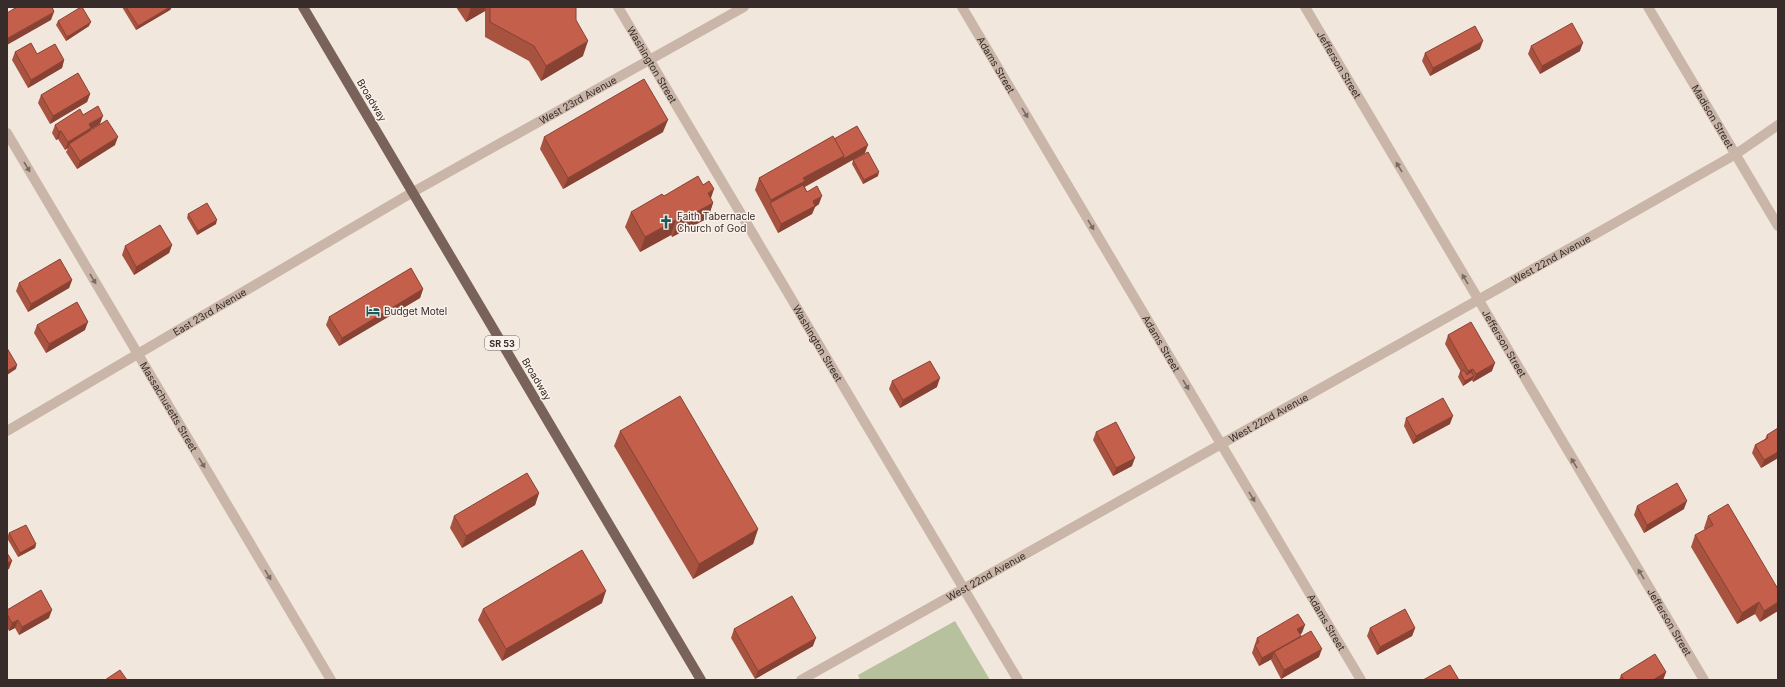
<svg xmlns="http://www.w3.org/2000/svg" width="1785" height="687" viewBox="0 0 1785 687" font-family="Inter,sans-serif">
	<rect width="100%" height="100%" fill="#f2e7dd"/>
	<polygon fill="#b7c19d" points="955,621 990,680 860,680 858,675"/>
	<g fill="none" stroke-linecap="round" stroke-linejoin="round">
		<g stroke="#cab6a9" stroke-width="10">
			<path id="s1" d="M 618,7 L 1018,680"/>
			<path id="s2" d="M 962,7 L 1361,680"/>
			<path id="s3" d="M 1305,7 L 1704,680"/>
			<path id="s4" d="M 1648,7 L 1778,226"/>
			<path id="s5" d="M 7,133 L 331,680"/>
			<path id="s6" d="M 7,431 L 413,192 L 744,7"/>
			<path id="s7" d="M 801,680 L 1606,228 L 1736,154 L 1778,125"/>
		</g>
		<polyline stroke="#79625a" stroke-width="10" points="303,7 701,680"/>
	</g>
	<g fill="#a85240">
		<polygon points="122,7 172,7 170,10 136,30"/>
		<polygon points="456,7 576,7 576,20 583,56 541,81 529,61 485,37 485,11 466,22"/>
		<polygon points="58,21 89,26 66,41 56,25"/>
		<polygon points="1531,46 1580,51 1540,74 1528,54"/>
		<polygon points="1480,49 1430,76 1422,61 1425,53"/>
		<polygon points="15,52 64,60 62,68 28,88 12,60"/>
		<polygon points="90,94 87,102 50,124 38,103 41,95"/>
		<polygon points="83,115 100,124 90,130 90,131 115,145 77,169 66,152 68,148 65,150 58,139 56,140 52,133 55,125"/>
		<polygon points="663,132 563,189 540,149 544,137"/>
		<polygon points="834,139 865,153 805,187 807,192 819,204 815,207 812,214 778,233 755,190 759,178"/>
		<polygon points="853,160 878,176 863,184 852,164"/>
		<polygon points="711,199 713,203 708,218 672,237 671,235 640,252 625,227 631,212"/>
		<polygon points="188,214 216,224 197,235 187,218"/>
		<polygon points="172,245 169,253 134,275 122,255 125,246"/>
		<polygon points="72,280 69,288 28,312 16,291 19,283"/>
		<polygon points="423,289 420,298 339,346 326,325 329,317"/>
		<polygon points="37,325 85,330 46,353 34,333"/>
		<polygon points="1448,335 1492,371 1473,382 1472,380 1463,386 1458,377 1460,372 1461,372 1445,344"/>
		<polygon points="892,381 937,387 900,408 889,389"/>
		<polygon points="1406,418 1450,424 1413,444 1404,426"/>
		<polygon points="1778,428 1778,458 1761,468 1752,453 1755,445 1765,439 1767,435"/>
		<polygon points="620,431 758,529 753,544 693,579 614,446"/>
		<polygon points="1096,432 1132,466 1113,476 1093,440"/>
		<polygon points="539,493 535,505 462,548 450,528 454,516"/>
		<polygon points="1637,506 1684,509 1644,533 1634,515"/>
		<polygon points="1708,516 1778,589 1760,622 1755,614 1737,624 1691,547 1695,535 1705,530 1704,528"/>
		<polygon points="9,533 36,544 35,548 18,557 7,538"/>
		<polygon points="602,603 502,661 478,620 483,609"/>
		<polygon points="7,610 49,618 19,635 15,628 9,631 7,627"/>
		<polygon points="1370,628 1415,628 1412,636 1377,655 1367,636"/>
		<polygon points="734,629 813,646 755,679 731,638"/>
		<polygon points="1302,633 1300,634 1301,636 1300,637 1319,657 1281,679 1271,660 1272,659 1259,666 1252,653 1257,638"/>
		<polygon points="1666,672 1663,680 1619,680 1621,675"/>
	</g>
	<g fill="#884234">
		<polygon points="170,7 172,7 170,10 136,30 138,26"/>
		<polygon points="471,7 486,7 485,11 466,22"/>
		<polygon points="54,12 51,20 7,45 7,40 8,38"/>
		<polygon points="91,22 89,26 66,41 67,37"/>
		<polygon points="588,41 583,56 541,81 546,66"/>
		<polygon points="1483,41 1480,49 1430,76 1433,68"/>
		<polygon points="1583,43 1580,51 1540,74 1542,66"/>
		<polygon points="64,60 62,68 28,88 31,80"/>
		<polygon points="90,94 87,102 50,124 53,116"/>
		<polygon points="103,116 100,124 90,130 88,136 69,144 68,148 65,150 68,142 89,124"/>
		<polygon points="668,120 663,132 563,189 568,178"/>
		<polygon points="61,131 58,139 56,140 59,132"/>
		<polygon points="118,137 115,145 77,169 80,161"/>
		<polygon points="868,145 865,153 802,188 770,203 771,200 803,178 844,156"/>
		<polygon points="879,172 878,176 863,184 864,180"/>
		<polygon points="714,189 709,204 708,193"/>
		<polygon points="822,196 819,204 815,207 812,214 778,233 781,224 813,201"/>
		<polygon points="713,203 708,218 672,237 678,222"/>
		<polygon points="217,220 216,224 197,235 198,231"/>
		<polygon points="676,220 671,235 640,252 645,237"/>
		<polygon points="172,245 169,253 134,275 136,267"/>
		<polygon points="72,280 69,288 28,312 31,304"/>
		<polygon points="423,289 420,298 339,346 342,338"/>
		<polygon points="88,322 85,330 46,353 49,344"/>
		<polygon points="1495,363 1492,371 1473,382 1476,374"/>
		<polygon points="17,365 16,369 7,375 7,371"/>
		<polygon points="1473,369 1470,377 1466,379 1468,371"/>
		<polygon points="1474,376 1472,380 1463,386 1465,381"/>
		<polygon points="940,378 937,387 900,408 903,400"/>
		<polygon points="1453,416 1450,424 1413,444 1416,436"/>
		<polygon points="1778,452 1778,458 1761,468 1764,460"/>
		<polygon points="1135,458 1132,466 1113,476 1116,468"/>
		<polygon points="539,493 535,505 462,548 466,536"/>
		<polygon points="1687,501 1684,509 1644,533 1647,525"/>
		<polygon points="758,529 753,544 693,579 699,564"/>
		<polygon points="36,544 35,548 18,557 20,553"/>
		<polygon points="12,561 9,569 7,570 7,563"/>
		<polygon points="606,591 602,603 502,661 506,649"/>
		<polygon points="1759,602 1755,614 1737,624 1742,613"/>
		<polygon points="1778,602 1778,611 1760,622 1764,611"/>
		<polygon points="52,610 49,618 19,635 22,627"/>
		<polygon points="18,620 15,628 9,631 12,623"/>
		<polygon points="1305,625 1302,633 1294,638 1297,629"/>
		<polygon points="1415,628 1412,636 1377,655 1380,647"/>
		<polygon points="1301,636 1298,644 1274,652 1272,659 1259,666 1262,658"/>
		<polygon points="816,638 813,646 755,679 758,671"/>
		<polygon points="1322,649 1319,657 1281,679 1284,670"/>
		<polygon points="1666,672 1663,680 1653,680"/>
	</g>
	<g fill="#c35f4a" stroke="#884234">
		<polygon points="17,7 52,7 54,12 8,38 7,37 7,13"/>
		<polygon points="81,7 82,7 91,22 67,37 58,21"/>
		<polygon points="126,7 170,7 138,26"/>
		<polygon points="490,7 576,7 576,20 588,41 546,66 534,46 490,22"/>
		<polygon points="1572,23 1583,43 1542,66 1531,46"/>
		<polygon points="1475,26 1483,41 1433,68 1425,53"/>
		<polygon points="31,43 37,54 55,44 64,60 31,80 15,52"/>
		<polygon points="78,73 90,94 53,116 41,95"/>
		<polygon points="644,79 668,120 568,178 544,137"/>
		<polygon points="98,106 103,116 89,124 91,128 68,142 61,131 59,132 55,125 80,109 83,115"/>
		<polygon points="107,120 118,137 80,161 69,144"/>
		<polygon points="857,126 868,145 843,159 844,156 834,139"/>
		<polygon points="833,136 844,156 803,178 805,181 771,200 759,178"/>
		<polygon points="868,152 879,172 864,180 853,160"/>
		<polygon points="698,176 703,185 709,181 714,189 708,193 713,203 678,222 676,220 645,237 631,212 662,194 664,196"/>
		<polygon points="803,185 807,192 817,186 822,196 813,201 815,206 781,224 770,203"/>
		<polygon points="207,203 217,220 198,231 188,214"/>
		<polygon points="160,225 172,245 136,267 125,246"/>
		<polygon points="60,259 72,280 31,304 19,283"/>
		<polygon points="411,268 423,289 342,338 329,317"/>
		<polygon points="77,302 88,322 49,344 37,325"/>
		<polygon points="1471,322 1495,363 1476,374 1473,369 1468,371 1448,335"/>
		<polygon points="7,348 17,365 7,371"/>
		<polygon points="930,361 940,378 903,400 892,381"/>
		<polygon points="1464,370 1467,375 1471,372 1474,376 1465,381 1460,372"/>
		<polygon points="680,396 758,529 699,564 620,431"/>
		<polygon points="1443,398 1453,416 1416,436 1406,418"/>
		<polygon points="1116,422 1135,458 1116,468 1096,432"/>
		<polygon points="1778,428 1778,452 1764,460 1755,445 1768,438 1767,435"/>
		<polygon points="527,473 539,493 466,536 454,516"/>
		<polygon points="1677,483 1687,501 1647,525 1637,506"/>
		<polygon points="1728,504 1778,589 1778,602 1764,611 1759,602 1742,613 1695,535 1713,525 1708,516"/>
		<polygon points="26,525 36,544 20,553 9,533"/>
		<polygon points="582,550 606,591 506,649 483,609"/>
		<polygon points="7,553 12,561 7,563"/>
		<polygon points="41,590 52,610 22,627 18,620 12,623 7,614 7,610"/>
		<polygon points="792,596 816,638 758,671 734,629"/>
		<polygon points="1405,609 1415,628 1380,647 1370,628"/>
		<polygon points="1298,614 1305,625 1297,629 1301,636 1262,658 1255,645 1259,642 1257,638"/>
		<polygon points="1311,631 1322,649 1284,670 1274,652"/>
		<polygon points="1655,654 1666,672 1653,680 1624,680 1621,675"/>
		<polygon points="1450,665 1459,680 1423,680"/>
		<polygon points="120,670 127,680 105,680"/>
	</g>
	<defs><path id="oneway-solid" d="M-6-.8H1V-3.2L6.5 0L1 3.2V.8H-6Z"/></defs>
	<g fill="#796a63">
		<use href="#oneway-solid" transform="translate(1025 113) rotate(59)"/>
		<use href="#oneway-solid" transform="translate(27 167) rotate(59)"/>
		<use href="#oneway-solid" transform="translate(1399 167) rotate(-121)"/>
		<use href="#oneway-solid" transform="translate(1091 225) rotate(59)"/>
		<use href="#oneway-solid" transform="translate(93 279) rotate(59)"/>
		<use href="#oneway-solid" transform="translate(1465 279) rotate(-121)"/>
		<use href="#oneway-solid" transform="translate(1186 385) rotate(59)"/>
		<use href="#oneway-solid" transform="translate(202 463) rotate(59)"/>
		<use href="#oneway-solid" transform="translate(1574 463) rotate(-121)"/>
		<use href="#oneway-solid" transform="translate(1252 497) rotate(59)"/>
		<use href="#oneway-solid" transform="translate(1641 574) rotate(-121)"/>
		<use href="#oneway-solid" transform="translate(268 575) rotate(59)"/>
	</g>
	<defs>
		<g id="church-bare" transform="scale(1.08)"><path d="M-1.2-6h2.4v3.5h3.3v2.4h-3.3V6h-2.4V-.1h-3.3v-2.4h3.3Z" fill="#1f5858" stroke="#f9f1ea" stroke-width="2.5" paint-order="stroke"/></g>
		<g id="hotel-bare" transform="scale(1.08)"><path d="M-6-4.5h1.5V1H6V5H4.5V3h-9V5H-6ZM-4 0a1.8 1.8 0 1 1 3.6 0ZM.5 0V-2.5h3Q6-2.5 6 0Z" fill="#1f5858" stroke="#f9f1ea" stroke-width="2.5" paint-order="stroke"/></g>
	</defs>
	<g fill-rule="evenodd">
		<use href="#church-bare" x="666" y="222"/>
		<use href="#hotel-bare" x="373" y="311"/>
	</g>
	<g text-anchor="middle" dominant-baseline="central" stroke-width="3" stroke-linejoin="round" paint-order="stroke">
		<rect fill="#f9f1ea" stroke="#716763" stroke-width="1" x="485" y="336" width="34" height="14" rx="3"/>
		<g font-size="9" font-weight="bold" fill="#372c29">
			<text x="502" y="343">SR 53</text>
		</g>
		<g font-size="10" fill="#372c29" stroke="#f9f1ea">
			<text stroke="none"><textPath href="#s1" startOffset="67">Washington Street</textPath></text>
			<text stroke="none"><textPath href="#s2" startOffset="67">Adams Street</textPath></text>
			<text stroke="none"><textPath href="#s3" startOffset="67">Jefferson Street</textPath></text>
			<text transform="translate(372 100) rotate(59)">Broadway</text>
			<text stroke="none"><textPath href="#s6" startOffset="660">West 23rd Avenue</textPath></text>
			<text stroke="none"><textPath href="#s4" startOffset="127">Madison Street</textPath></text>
			<text stroke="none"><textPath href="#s7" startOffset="860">West 22nd Avenue</textPath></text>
			<text stroke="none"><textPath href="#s6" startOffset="235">East 23rd Avenue</textPath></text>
			<text stroke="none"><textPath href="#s1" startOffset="391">Washington Street</textPath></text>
			<text stroke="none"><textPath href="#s2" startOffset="391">Adams Street</textPath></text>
			<text stroke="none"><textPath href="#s3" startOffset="391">Jefferson Street</textPath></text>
			<text transform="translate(537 379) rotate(59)">Broadway</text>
			<text stroke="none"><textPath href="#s5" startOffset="318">Massachusetts Street</textPath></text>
			<text stroke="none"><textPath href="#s7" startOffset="536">West 22nd Avenue</textPath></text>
			<text stroke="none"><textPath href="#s7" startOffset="212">West 22nd Avenue</textPath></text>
			<text stroke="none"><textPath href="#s2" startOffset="715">Adams Street</textPath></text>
			<text stroke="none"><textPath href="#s3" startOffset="715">Jefferson Street</textPath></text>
		</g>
		<g font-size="10" fill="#372c29" stroke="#f9f1ea" text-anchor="start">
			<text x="677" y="216">Faith Tabernacle<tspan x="677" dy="12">Church of God</tspan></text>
			<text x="384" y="311">Budget Motel</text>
		</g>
	</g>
	<rect width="1785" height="687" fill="none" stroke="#372c29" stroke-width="16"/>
</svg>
